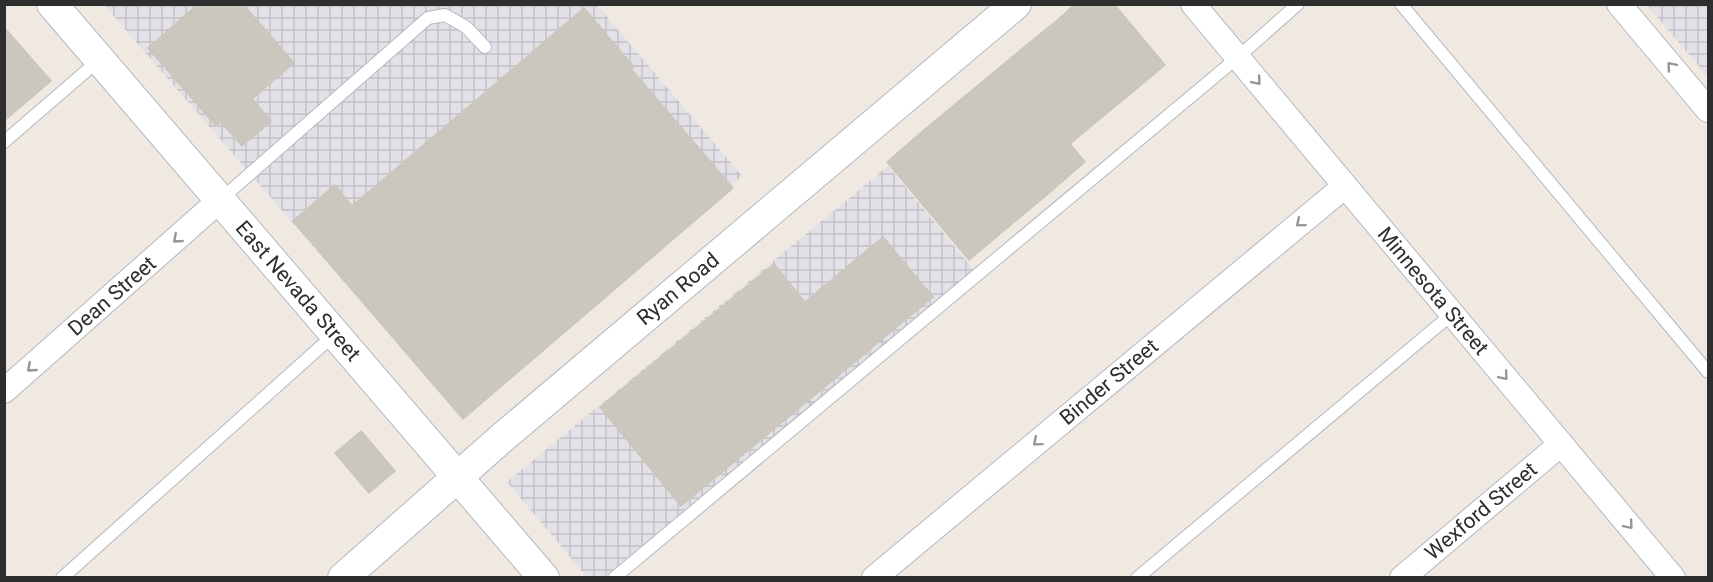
<svg xmlns="http://www.w3.org/2000/svg" width="1713" height="582" viewBox="0 0 1713 582" font-family="Roboto,sans-serif">
	<defs>
		<pattern id="industrial-grid" width="8" height="8" patternUnits="userSpaceOnUse" patternTransform="scale(1.5)"><rect width="8" height="8" fill="#e3e1e8"/><path d="M0 4h8M4 0v8" fill="none" stroke="#c3c1c7"/></pattern>
	</defs>
	<rect width="100%" height="100%" fill="#efe9e1"/>
	<g fill="url(#industrial-grid)">
		<polygon points="104,5 597,5 742,176 460,416"/>
		<polygon points="1647,5 1708,5 1708,77"/>
		<polygon points="888,166 974,270 604,577 587,577 507,482"/>
	</g>
	<g fill="#cbc7bf" stroke="#cbc5ba" stroke-width="1.5">
		<polygon points="198,4 243,4 294,63 252,99 271,121 242,146 221,122 216,126 148,48"/>
		<polygon points="1075,4 1114,4 1165,65 1128,96 1061,17"/>
		<polygon points="584,8 634,67 631,69 733,188 463,419 293,221 335,185 352,206"/>
		<polygon points="1061,17 1128,96 1078,137 1012,57"/>
		<polygon points="4,27 51,81 4,121"/>
		<polygon points="1012,57 1078,137 1070,144 1085,162 1048,194 965,96"/>
		<polygon points="965,96 1048,194 1007,228 925,129"/>
		<polygon points="925,129 1007,228 969,260 887,162"/>
		<polygon points="883,237 933,297 681,506 600,407 774,264 805,302"/>
		<polygon points="361,431 395,471 369,493 335,453"/>
	</g>
	<g fill="none" stroke-linecap="round" stroke-linejoin="round">
		<g stroke="#b4b7c1" stroke-width="14">
			<g id="service">
				<polyline points="1401,4 1708,372"/>
				<polyline points="4,142 99,60"/>
				<polyline points="220,200 428,18 445,15 466,27 485,47"/>
				<polyline points="62,578 335,334"/>
				<polyline points="614,578 1237,58 1298,4"/>
				<polyline points="1137,578 1452,314"/>
			</g>
		</g>
		<g stroke="#b4b7c1" stroke-width="26">
			<g id="minor">
				<polyline points="1193,4 1673,578"/>
				<polyline points="1619,4 1708,110"/>
				<polyline points="4,391 220,200"/>
				<polyline points="874,578 1345,186"/>
				<polyline points="1402,578 1561,444"/>
			</g>
		</g>
		<g stroke="#b4b7c1" stroke-width="32">
			<g id="tertiary">
				<polyline points="52,4 544,578"/>
				<polyline points="343,578 503,437 1016,4"/>
			</g>
		</g>
		<use href="#service" stroke="#fff" stroke-width="12"/>
		<use href="#minor" stroke="#fff" stroke-width="24"/>
		<use href="#tertiary" stroke="#fff" stroke-width="30"/>
	</g>
	<defs><path id="oneway-chevron" d="M-2-3.5L2.5 0L-2 3.5" fill="none" stroke-width="1.6" stroke-linecap="round" stroke-linejoin="round" transform="scale(1.5)"/></defs>
	<g stroke="#969696">
		<use href="#oneway-chevron" transform="translate(1671 66) rotate(-130)"/>
		<use href="#oneway-chevron" transform="translate(1257 81) rotate(50)"/>
		<use href="#oneway-chevron" transform="translate(1300 223) rotate(140)"/>
		<use href="#oneway-chevron" transform="translate(177 239) rotate(139)"/>
		<use href="#oneway-chevron" transform="translate(31 368) rotate(139)"/>
		<use href="#oneway-chevron" transform="translate(1504 376) rotate(50)"/>
		<use href="#oneway-chevron" transform="translate(1037 442) rotate(140)"/>
		<use href="#oneway-chevron" transform="translate(1629 525) rotate(50)"/>
	</g>
	<g text-anchor="middle" dominant-baseline="central" stroke-width="4.5" stroke-linejoin="round" paint-order="stroke">
		<g font-size="21" fill="#2e2e2e" stroke="#fff">
			<text transform="translate(678 289) rotate(-40)">Ryan Road</text>
			<text transform="translate(298 291) rotate(49)">East Nevada Street</text>
			<text transform="translate(1433 291) rotate(50)">Minnesota Street</text>
			<text transform="translate(112 296) rotate(-41)">Dean Street</text>
			<text transform="translate(1109 382) rotate(-40)">Binder Street</text>
			<text transform="translate(1481 511) rotate(-40)">Wexford Street</text>
		</g>
	</g>
	<rect width="1713" height="582" fill="none" stroke="#2e2e2e" stroke-width="12"/>
</svg>
